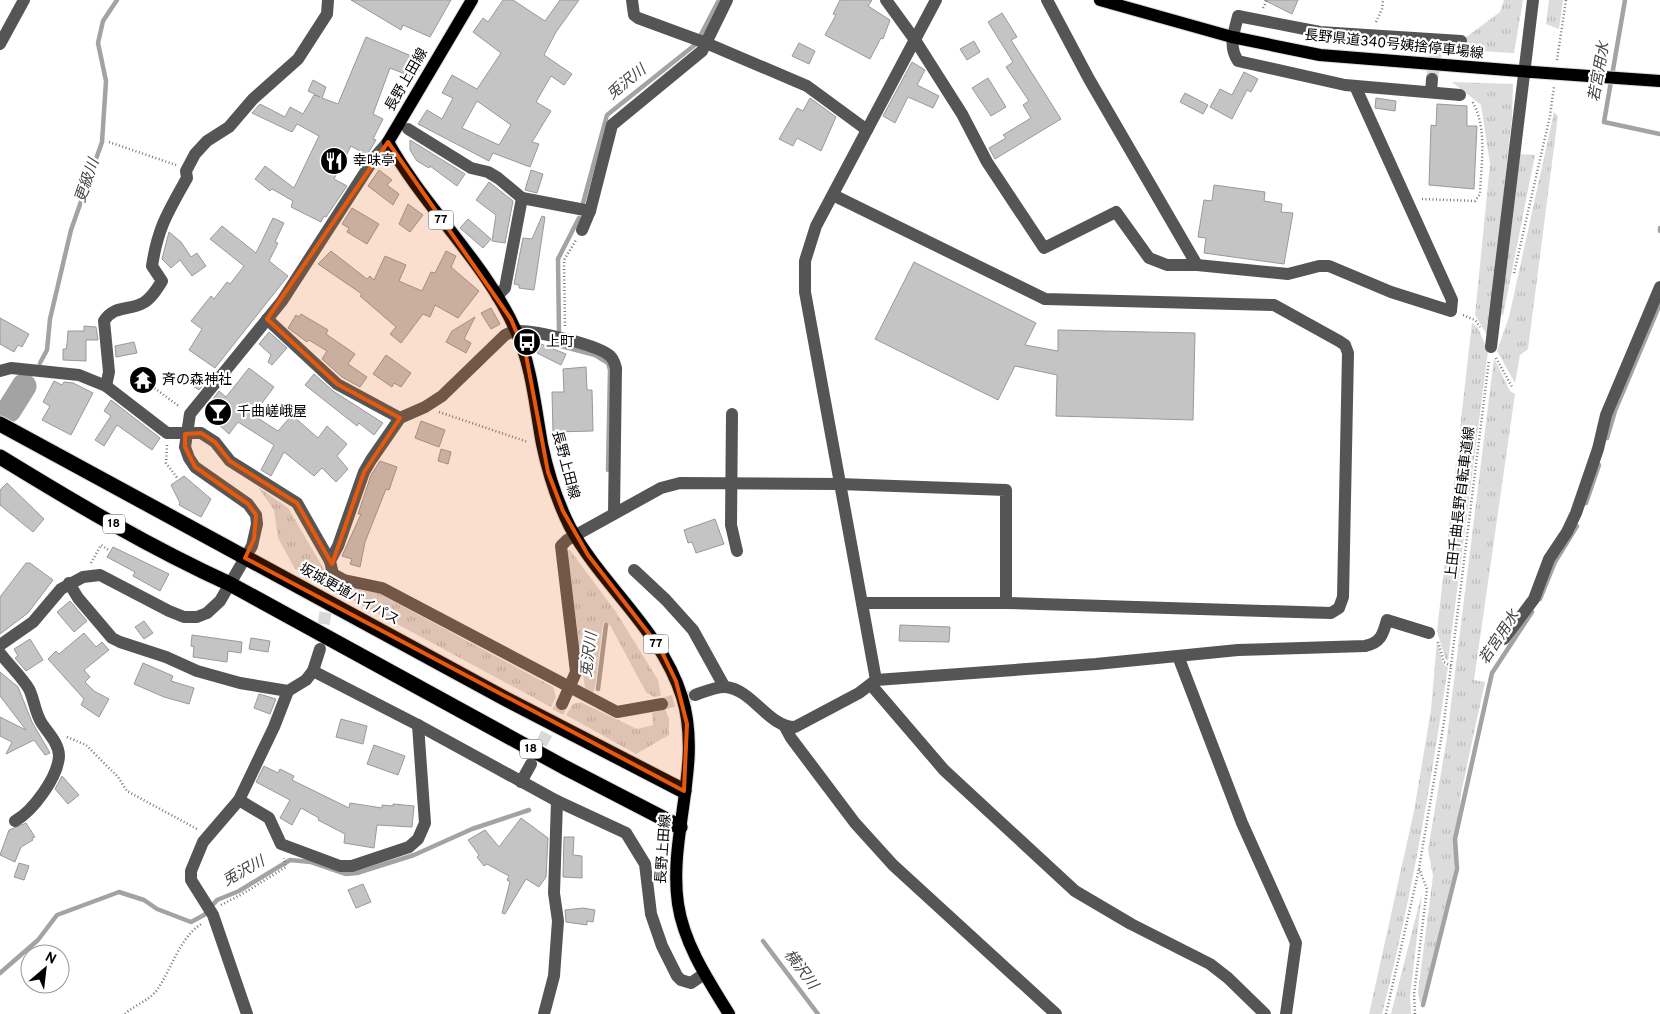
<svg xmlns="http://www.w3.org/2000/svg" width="1660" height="1014" viewBox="0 0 1660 1014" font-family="Overpass,'Noto Sans JP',sans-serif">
	<defs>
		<pattern id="grass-tufts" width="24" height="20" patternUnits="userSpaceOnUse" patternTransform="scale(1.25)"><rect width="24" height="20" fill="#dcdcdc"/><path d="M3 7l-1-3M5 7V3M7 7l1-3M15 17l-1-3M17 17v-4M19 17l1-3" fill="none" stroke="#bbb"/></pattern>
	</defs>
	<rect width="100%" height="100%" fill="#fff"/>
	<g fill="url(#grass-tufts)">
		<polygon points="1504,0 1523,0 1514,53 1461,50 1461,41 1500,12"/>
		<polygon points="1549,0 1563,0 1559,29 1546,24"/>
		<polygon points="1452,82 1513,84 1512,117 1488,337 1475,315 1490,164 1481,105"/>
		<polygon points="1554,112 1558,116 1528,349 1520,355 1515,383 1497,351 1509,317"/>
		<polygon points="1520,154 1535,155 1503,316 1501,314"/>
		<polygon points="1472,323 1478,328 1488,351 1448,661 1445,658 1437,631"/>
		<polygon points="1494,358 1510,391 1515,394 1474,680 1485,682 1461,793 1454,872 1423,999 1420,1003 1418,992 1433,876 1428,850 1447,737"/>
		<polygon points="258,487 288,508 325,571 325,584 295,569 278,538 274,510"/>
		<polygon points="570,550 616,612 658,680 661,696 654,697 646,692 610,625 603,623 595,688 593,693 585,688 567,551"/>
		<polygon points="337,586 378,593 553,687 556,697 551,707 336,591"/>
		<path d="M 1437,641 L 1443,664 L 1448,667 C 1431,784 1411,900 1382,1014 L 1369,1014 L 1414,811 L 1431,710 Z"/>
		<polygon points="580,702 637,729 653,725 652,713 665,709 669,719 669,735 636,754 566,715 573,704"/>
		<polygon points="1422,893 1410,997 1411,1014 1391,1014"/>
	</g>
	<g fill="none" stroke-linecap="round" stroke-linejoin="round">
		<g stroke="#a3a3a3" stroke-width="4.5">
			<polyline points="1625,0 1604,122 1660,134"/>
			<polyline points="583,203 607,115 696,44 719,0"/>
			<polyline points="1660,228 1660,231"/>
			<polyline points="559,333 558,259 579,218"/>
			<polyline points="561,346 595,355 608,363 610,370 608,470"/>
			<polyline points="40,363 47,350 50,319 71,230 102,142 106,81 98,43 103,21 117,0"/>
			<polyline points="1607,438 1615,411 1660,304"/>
			<polyline points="1586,503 1599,465"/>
			<polyline points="1540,599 1555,562 1577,526"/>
			<polyline points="598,689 606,625"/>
			<polyline points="763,941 818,1014"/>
			<polyline points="0,973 38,940 57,915 119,892 144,900 157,909 191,922 204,915 217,900 239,891 290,860 311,862 346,874 357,873 414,855 472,829 529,810"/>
			<polyline points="1423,1005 1457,869 1455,839 1492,673 1532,612"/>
		</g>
		<polyline stroke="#a3a3a3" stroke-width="25" points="9,410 24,386"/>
	</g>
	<g fill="#c4c4c4" stroke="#999" fill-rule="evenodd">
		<polygon points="351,0 451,0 430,37 403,25 401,30"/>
		<path d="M 503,0 L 513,0 L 545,21 L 560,0 L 579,0 L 556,32 L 544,55 L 572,74 L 564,85 L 551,76 L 536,102 L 551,111 L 532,142 L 539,144 L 530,167 L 493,153 L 489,161 L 418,124 L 427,110 L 442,119 L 453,98 L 442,93 L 452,75 L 477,89 L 501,53 L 473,32 L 483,18 L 488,22 ZM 477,101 L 511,125 L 499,145 L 462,128 Z"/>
		<polygon points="840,0 872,0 868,6 890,20 883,39 881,38 870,59 825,35 836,15 833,14"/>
		<polygon points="1264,0 1298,0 1292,14"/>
		<polygon points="1002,13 1017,37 1011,40 1061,119 995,159 989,148 1006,138 1003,135 1031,118 1023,105 1029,101 1006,67 1013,62 988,22"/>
		<polygon points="366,37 421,60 414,76 411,74 410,76 390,68 373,114 383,119 373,139 376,140 367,155 351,146 334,179 347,186 326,217 324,216 321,222 291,207 293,201 272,189 270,191 255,179 265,166 294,188 319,136 297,124 292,132 252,113 260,104 285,117 290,107 303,114 314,95 320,97 308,91 313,80 326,87 322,98 338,104"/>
		<polygon points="974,41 980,52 967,60 960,49"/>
		<polygon points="799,43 815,51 809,64 792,56"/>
		<polygon points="912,62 925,70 917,85 939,96 933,108 908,97 895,123 883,116"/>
		<polygon points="1244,72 1258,79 1251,92 1247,90 1232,119 1210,107 1220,89 1232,95"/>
		<polygon points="988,78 1006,107 991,116 972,88"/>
		<polygon points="1185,93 1208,105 1203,114 1180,102"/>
		<polygon points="810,98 836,117 821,151 797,138 793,146 779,139 797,108 803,111"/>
		<polygon points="1376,98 1396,101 1395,111 1375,108"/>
		<polygon points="1437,104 1467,106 1467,126 1477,126 1474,189 1429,185 1431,125 1436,126"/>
		<polygon points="410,140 465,174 457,186 430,166 429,168 417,161 410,150"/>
		<polygon points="379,170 392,180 387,185 399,194 393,205 368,186"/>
		<polygon points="531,170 543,174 537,193 525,190"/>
		<polygon points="489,182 513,201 505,243 492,241 496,215 476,200"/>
		<polygon points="1214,185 1265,192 1264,201 1282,204 1281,212 1293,213 1284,264 1204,253 1206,238 1198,237 1204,200 1212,201"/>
		<polygon points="408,204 423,215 410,232 399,224"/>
		<polygon points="352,208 379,224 367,244 347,232 349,228 342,224"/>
		<polygon points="542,216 545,217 534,290 519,288 519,285 514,284 523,238 532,239"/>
		<polygon points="273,218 284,223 275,242 278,243 269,261 288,276 215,368 189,350 202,329 191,321 211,296 214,299 227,282 230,284 244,266 210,239 222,226 256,253"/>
		<polygon points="468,219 491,239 483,248 460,228"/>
		<polygon points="169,232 181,242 191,257 197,253 206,266 192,276 180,260 171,268 162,259"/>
		<polygon points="331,251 367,279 370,276 374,280 385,256 406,265 399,281 422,291 431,272 435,273 446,251 456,256 451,267 479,291 458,318 435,305 430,317 423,314 401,343 390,334 396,327 360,296 362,294 318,264"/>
		<polygon points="914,262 1036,323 1025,345 1058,351 1058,330 1195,333 1193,420 1056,416 1057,375 1015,366 998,400 875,339"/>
		<polygon points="491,308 500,324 491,329 481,313"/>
		<polygon points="301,314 328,330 326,334 355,354 348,364 367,377 360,387 342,377 322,359 327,351 309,340 307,342 288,328 296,315 299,317"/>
		<polygon points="475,317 464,339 471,343 466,353 446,342 452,331"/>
		<polygon points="0,318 29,334 22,347 18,345 14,352 0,344"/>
		<polygon points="84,326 96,327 98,340 86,340 86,361 63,360 63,349 66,349 67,344 68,331 84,331"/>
		<polygon points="269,332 287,348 272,365 268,362 271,355 259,344"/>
		<polygon points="134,342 137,353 116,357 115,346"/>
		<polygon points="541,344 566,354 561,365 537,353"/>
		<polygon points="386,355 411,373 401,387 394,383 392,387 373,374"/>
		<polygon points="586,367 587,390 592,390 593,431 553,432 552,392 564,392 563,369"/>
		<polygon points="249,368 274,387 253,415 278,431 292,415 318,438 327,426 347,444 337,456 348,469 336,482 322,468 314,476 284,452 271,476 261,470 274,445 238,422 229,434 204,411 219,391 226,397"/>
		<polygon points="314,374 333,391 383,423 374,435 359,423 357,426 305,385"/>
		<polygon points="198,375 206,381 199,390 191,385"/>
		<polygon points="54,381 62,385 64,382 73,383 93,393 71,435 42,420 50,406 43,402"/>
		<polygon points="111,400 160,438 152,450 117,425 104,446 95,440 111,416 104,411"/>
		<polygon points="421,421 445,430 439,447 415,438"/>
		<polygon points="441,449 451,452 448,464 438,461"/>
		<polygon points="380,461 397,467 389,490 386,489 365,542 360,567 350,564 352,559 342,556 361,514 358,514 371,475"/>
		<polygon points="184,476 211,499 201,517 179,505 180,503 171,485"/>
		<polygon points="7,483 44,519 33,532 0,505 0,490"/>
		<polygon points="715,519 724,544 696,553 692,542 688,543 684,530"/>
		<polygon points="113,547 169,574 160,591 133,576 135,572 107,557"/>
		<polygon points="26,563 30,563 53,580 28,613 0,634 0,597"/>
		<polygon points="70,601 87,621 74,632 57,612"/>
		<polygon points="144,621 153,633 144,639 135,627"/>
		<polygon points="900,625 950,627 949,642 899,641"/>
		<polygon points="84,633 96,647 102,642 109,650 84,670 90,677 85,682 94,691 109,699 99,717 81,705 84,699 48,659 56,651 59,654"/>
		<polygon points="192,635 242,642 241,653 228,651 227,662 193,657 194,647 191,646"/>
		<polygon points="251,638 270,641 268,652 249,649"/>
		<polygon points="30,639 43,660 26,671 15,658 18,656 14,649"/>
		<polygon points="143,663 173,676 171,681 194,688 189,704 164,697 134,684"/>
		<polygon points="0,672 18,687 32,722 50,753 45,755 34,740 6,754 12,742 0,736 0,717 26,730 0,696"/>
		<polygon points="259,694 276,699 270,714 254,708"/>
		<polygon points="341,719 367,726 363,744 336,737"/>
		<polygon points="374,745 405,756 398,775 367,764"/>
		<polygon points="264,766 278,773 280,769 294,776 292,780 349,808 350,803 382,808 382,805 393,806 393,804 414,806 412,827 377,825 374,848 344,843 345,834 318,820 319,818 301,808 292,825 280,818 290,800 256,782"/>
		<polygon points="62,776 79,795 68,804 55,789"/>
		<polygon points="521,818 548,838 546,877 539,887 526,879 505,914 502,913 510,882 507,880 509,876 487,864 484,866 477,857 479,855 468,840 485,830 499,847"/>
		<polygon points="26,823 35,837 32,838 33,840 21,847 15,862 0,855 9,830"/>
		<polygon points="564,837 574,837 573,855 582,856 582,878 563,877"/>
		<polygon points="19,863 29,866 24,880 14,877"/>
		<polygon points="363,884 371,902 356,908 348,890"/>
		<polygon points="583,908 595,910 593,922 587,921 587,925 566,922 565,910"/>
	</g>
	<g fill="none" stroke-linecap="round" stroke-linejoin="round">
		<g stroke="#d9d9d9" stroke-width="12" stroke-dasharray="12 6" stroke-linecap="butt">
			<polyline points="1432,79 1436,50"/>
			<polyline points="321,642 330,582"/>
			<polyline points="662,704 695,695"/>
			<polyline points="533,760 562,704"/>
		</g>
		<g stroke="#dbdbdb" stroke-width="14">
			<g id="major">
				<path d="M 472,0 L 388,142 C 424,207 486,263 516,331 C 532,367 535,406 542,444 C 548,473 557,501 570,527 C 603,587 661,630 682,697 C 703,764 668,836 678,904 C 684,944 708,980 729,1014"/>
				<polyline points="1100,0 1232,37 1320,55 1532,72"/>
			</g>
		</g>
		<g stroke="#dbdbdb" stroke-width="17">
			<g id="highway">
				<polyline points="0,424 504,698 684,791"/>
				<path d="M 0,457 C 75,503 151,548 230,584 L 564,767 L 680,827"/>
			</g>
		</g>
		<g stroke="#777" stroke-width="2.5" stroke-dasharray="1 2.5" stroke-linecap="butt">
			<polyline points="1263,8 1267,0"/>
			<polyline points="1376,22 1382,9 1383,0"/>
			<polyline points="1557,60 1566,0"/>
			<polyline points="109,142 176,165"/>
			<path d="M 1422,199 L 1475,201 L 1480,194 C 1481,163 1488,128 1472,101"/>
			<polyline points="1514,273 1550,116 1554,86"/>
			<polyline points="1463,315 1475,320 1480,327"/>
			<polyline points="565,326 564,260 576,240"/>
			<polyline points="1496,358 1512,387"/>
			<polyline points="149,384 180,407"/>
			<polyline points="439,412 528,442"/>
			<polyline points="167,445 166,463 178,479"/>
			<polyline points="91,563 101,545 110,551"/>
			<polyline points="1438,642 1444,662 1451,666"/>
			<polyline points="67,737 86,745 118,777 127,791 197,829"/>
			<polyline points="221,905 244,893 286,867 284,858"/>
			<path d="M 125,1014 C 134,1005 149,1001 157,990 C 172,969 179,937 203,923"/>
			<polyline points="1386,1014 1419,869"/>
			<polyline points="1415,1014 1414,994 1427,889 1419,868 1444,722 1489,360"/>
		</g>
		<g stroke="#555" stroke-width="12">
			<polyline points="632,0 634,15 638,18 706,43 807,86 867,130"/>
			<polyline points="886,0 915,40 962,114 987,162 1044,248 1116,212 1149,258 1167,265 1197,265 1288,274 1319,266 1329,266 1391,292 1451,311 1452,300 1355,86"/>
			<polyline points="1047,0 1089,79 1197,265"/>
			<polyline points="0,44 24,0"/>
			<polyline points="1431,92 1432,79"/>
			<path d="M 1460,95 L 1345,85 L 1238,61 C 1228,46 1234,33 1238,16 L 1320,32 L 1461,41"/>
			<polyline points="408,129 471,168 488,172 498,178 522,198"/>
			<polyline points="833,195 1045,299 1274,305 1339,341 1345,345 1348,353 1343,597 1339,608 1331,613 1006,603 862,603"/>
			<polyline points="582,230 590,211 612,125 702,51 727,0"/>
			<polyline points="497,296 505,288 522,198 590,211"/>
			<polyline points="267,319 337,384 400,418"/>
			<polyline points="1491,347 1533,0"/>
			<polyline points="0,371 11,368 79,375 106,386 167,433 201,433 215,442 230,461 297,503 330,561"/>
			<path d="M 106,386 L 109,372 L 104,321 C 114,305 128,311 143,303 C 151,299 157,289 162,281 L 152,266 C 158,227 168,212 187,178 L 186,171 L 195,154 L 207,141 L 229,127 L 253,99 L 298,59 L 327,14 L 328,0"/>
			<polyline points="732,414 731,525 737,551"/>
			<polyline points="634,570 666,600 693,630 724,686"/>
			<polyline points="333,574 344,580 382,588 617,712 662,704"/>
			<path d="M 330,582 L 333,574 L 330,561 L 338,546 L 364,472 L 371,460 L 400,418 L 425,407 L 442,396 L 505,335 C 509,333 513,331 517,331 C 533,330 601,345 611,357 C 614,360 615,365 616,368 L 614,513"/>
			<polyline points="69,583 78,598 112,638 120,642 166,657 197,671 240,683 288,691 306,680 313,671 418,725 557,801 626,833 645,864 651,914 662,946 677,976 681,980 691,983 704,974"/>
			<polyline points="1504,639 1534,599 1549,559 1567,532 1576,513 1598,449 1606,415 1660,287"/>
			<polyline points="0,645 33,622 61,589 83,577 100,575 169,611 184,617 197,617 207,613 220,601 252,546 257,524 256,515 248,504 195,467 189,458 185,447 190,414 282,301 375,157 388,142"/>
			<path d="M 0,653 C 9,665 22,677 29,689 C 34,699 35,712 41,722 C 47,732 59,743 59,756 C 58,777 33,811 15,821"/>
			<polyline points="1178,656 1242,823 1296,943 1286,1014"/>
			<polyline points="313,671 320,649"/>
			<polyline points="876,680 805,292 805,261 816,226 936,0"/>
			<polyline points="872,686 944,770 1075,891 1131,924 1210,964 1228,978 1265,1014"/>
			<path d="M 695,695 C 704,692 717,686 726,687 C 753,690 768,727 795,727 L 859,693 L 876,680 L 1096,664 L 1238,650 L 1365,646 C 1381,643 1383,634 1387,620 L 1429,633"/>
			<polyline points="562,704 576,672 561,546 567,540 661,488 680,483 839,484 1006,490 1006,603"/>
			<polyline points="785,727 791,738 855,823 893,865 1056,1014"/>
			<polyline points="521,782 531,764"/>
			<polyline points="239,800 269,818 281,844 340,866 352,866 409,847 418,839 425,823 418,725"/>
			<polyline points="247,1014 213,915 191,880 191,871 203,842 239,800 274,727 288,691"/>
			<polyline points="544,1014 554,976 558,921 554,893 557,801"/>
		</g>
		<use href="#major" stroke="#000" stroke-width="12"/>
		<use href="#highway" stroke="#000" stroke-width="15"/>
		<g stroke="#dbdbdb" stroke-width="14" stroke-linecap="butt">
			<polyline id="major-bridge" points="1532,72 1660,81"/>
		</g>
		<use href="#major-bridge" stroke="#000" stroke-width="12"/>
	</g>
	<path fill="#e8590c" fill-opacity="0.2" stroke="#e8590c" stroke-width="4" stroke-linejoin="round" d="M 388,142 L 511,319 L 526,355 L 548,472 L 563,511 L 588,555 L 660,648 L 676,681 L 687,724 L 684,791 L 245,558 L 254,539 L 256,515 L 248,504 L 195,467 L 185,447 L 185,434 L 201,433 L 215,442 L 230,461 L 297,503 L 332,564 L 364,472 L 400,418 L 337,384 L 267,319 Z"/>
	<defs>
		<g id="restaurant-disc" transform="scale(1.4375)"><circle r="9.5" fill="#000" stroke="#fff"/><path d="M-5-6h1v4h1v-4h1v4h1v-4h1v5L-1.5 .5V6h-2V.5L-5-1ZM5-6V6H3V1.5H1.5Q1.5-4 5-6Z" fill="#fff"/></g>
		<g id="bus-disc" transform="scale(1.4375)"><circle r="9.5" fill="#000" stroke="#fff"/><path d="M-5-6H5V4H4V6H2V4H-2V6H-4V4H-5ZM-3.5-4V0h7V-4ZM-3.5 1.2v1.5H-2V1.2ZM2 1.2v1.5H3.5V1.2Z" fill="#fff"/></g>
		<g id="temple-disc" transform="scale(1.4375)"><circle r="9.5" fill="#000" stroke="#fff"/><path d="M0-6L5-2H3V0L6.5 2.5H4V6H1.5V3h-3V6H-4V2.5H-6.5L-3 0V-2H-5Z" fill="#fff"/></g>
		<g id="bar-disc" transform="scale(1.4375)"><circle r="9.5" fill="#000" stroke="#fff"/><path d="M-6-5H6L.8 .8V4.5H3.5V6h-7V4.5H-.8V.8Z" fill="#fff"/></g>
	</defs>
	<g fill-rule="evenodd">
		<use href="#restaurant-disc" x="334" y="161"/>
		<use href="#bus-disc" x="527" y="342"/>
		<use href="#temple-disc" x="143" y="380"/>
		<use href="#bar-disc" x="218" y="412"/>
	</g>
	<g text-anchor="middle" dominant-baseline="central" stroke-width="4.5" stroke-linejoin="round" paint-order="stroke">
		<g fill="#fff" stroke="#4c4c4c" stroke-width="1">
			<rect x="428.5" y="210.5" width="25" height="19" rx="4"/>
			<rect x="103" y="514.5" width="22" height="19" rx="4"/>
			<rect x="643.5" y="634.5" width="25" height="19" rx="4"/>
			<rect x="520" y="739.5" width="22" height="19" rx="4"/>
		</g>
		<g font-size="12" font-weight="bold" fill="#000">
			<text x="441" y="220">77</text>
			<text x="114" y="524">18</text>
			<text x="656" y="644">77</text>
			<text x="531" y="749">18</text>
		</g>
		<g font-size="14" fill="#000" stroke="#fff">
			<text transform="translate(1394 45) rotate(6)">長野県道340号姨捨停車場線</text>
			<text transform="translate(407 80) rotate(-60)">長野上田線</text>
			<text transform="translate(565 465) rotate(75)">長野上田線</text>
			<text transform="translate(1461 503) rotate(-83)">上田千曲長野自転車道線</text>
			<text transform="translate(349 595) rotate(29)">坂城更埴バイパス</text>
			<text transform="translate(664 849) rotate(-86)">長野上田線</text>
		</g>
		<g font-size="14" fill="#000" stroke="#fff" text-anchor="start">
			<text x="353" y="161">幸味亭</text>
			<text x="546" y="342">上町</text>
			<text x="162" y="380">斉の森神社</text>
			<text x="237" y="412">千曲嵯峨屋</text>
		</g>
		<g font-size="15" font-style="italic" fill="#444" stroke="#fff">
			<text transform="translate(1600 72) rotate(-80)">若宮用水</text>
			<text transform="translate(627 83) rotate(-39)">兎沢川</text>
			<text transform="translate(88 181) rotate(-71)">更級川</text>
			<text transform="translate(1500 638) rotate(-57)">若宮用水</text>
			<text transform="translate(590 655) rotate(-83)">兎沢川</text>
			<text transform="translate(244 872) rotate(-29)">兎沢川</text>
			<text transform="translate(800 970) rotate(53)">横沢川</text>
		</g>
	</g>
	<g transform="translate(45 969) rotate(28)"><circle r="24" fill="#ffffff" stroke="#999999"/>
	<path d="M0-4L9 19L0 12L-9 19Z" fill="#000000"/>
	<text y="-8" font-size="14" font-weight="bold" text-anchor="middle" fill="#000000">N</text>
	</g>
</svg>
